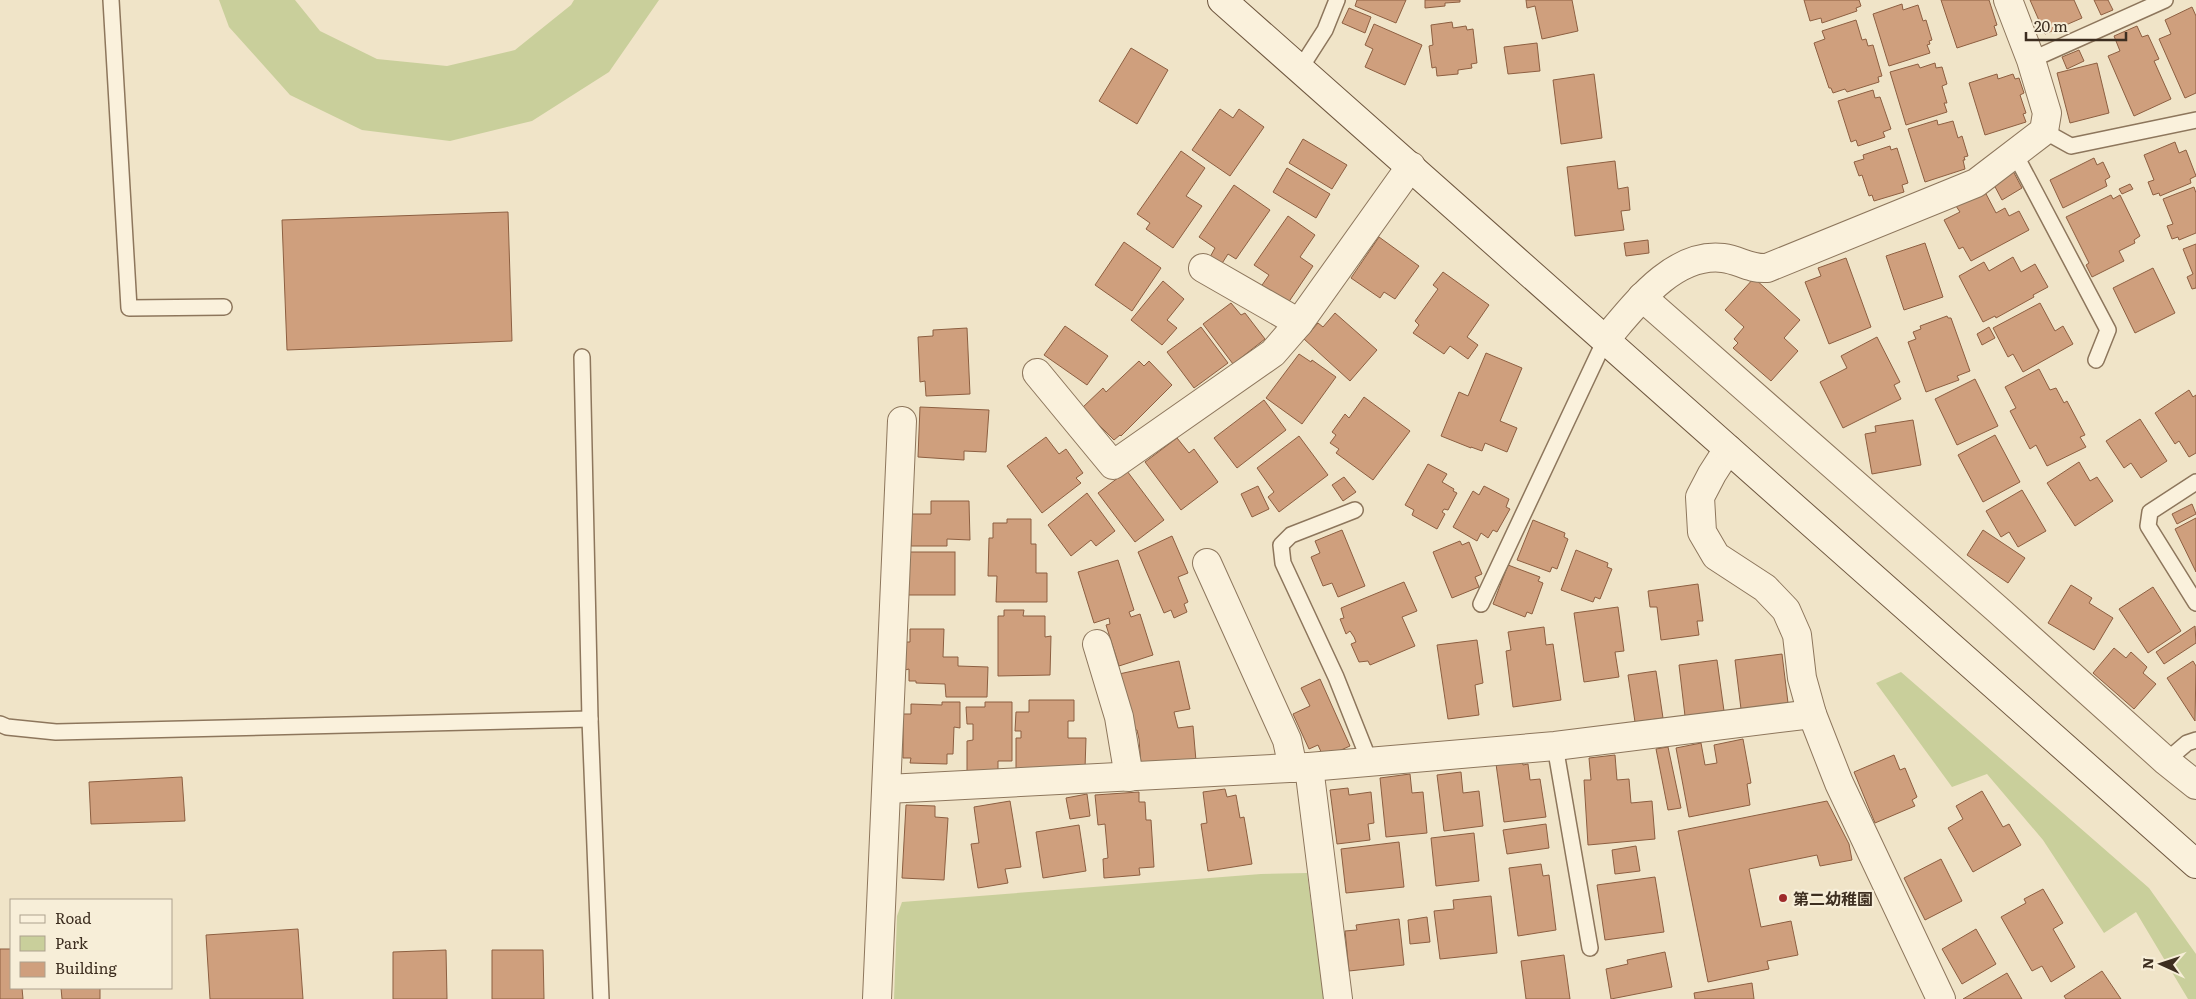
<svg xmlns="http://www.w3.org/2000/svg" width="2196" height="999" viewBox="0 0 2196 999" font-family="Literata,'Noto Sans JP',serif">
	<rect width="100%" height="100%" fill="#f0e4c8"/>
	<g fill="#c9cf9b">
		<polygon points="219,0 295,0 320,31 377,59 447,66 515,50 571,5 574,0 659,0 609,72 532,121 450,141 362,130 290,95 229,27"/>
		<polygon points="1901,672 2149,888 2196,954 2196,999 2188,999 2136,912 2104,933 2043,840 1987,774 1952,787 1876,683"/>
		<polygon points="1307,873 1324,999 894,999 897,916 902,902 1261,874"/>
	</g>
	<g fill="#cf9f7d" stroke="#8d5f41">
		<polygon points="1357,0 1406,0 1396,23 1355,6"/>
		<polygon points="1425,0 1460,0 1460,2 1445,3 1445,6 1425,8"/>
		<polygon points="1526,0 1572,0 1578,31 1542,39 1535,6 1527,8"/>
		<polygon points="1804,0 1859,0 1861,6 1856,8 1857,11 1822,23 1821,18 1810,21"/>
		<polygon points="1941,0 1989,0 1997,25 1994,26 1997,35 1957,48"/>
		<polygon points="2030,0 2074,0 2082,18 2045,34"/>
		<polygon points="2094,0 2108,0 2113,10 2101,15"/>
		<polygon points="1902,4 1903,10 1918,5 1923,21 1926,20 1932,40 1929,41 1930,44 1927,45 1930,53 1889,66 1873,14"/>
		<polygon points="2192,7 2196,16 2196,93 2185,98 2159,39 2171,34 2165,20"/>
		<polygon points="1349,8 1371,17 1365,33 1342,23"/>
		<polygon points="1856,20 1862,40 1866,39 1868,46 1873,45 1882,76 1878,77 1879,82 1847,92 1845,89 1833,93 1831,88 1829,88 1814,43 1825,39 1822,31"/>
		<polygon points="1452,22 1453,28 1466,26 1467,30 1473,29 1477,63 1471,64 1472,68 1458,70 1458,74 1437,76 1436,67 1432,68 1429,46 1433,45 1431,25"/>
		<polygon points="1374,24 1422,45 1405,85 1365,67 1373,49 1365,45"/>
		<polygon points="2137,26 2142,37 2148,35 2159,59 2154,61 2171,99 2134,116 2108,56 2120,51 2114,36"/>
		<polygon points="1537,43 1540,71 1508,74 1504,47"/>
		<polygon points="1131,48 1168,70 1137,124 1099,101"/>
		<polygon points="2079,50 2084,61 2067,69 2062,57"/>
		<polygon points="1935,63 1936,68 1942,67 1947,84 1942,86 1947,103 1944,103 1947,112 1906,125 1890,72 1918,64 1920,68"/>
		<polygon points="2097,63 2109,113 2070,123 2057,73"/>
		<polygon points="1594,74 1602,138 1561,144 1553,80"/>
		<polygon points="1997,74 1998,79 2013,74 2015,79 2019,78 2024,93 2020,95 2026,113 2023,114 2026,122 1985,135 1969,83"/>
		<polygon points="1873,90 1875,98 1880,97 1891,129 1883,132 1885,137 1858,146 1856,140 1851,142 1838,101"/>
		<polygon points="1220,109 1233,118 1239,109 1264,127 1230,176 1192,150"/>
		<polygon points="1937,120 1938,125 1953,121 1958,138 1962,136 1968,156 1964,157 1965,160 1963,160 1965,169 1925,182 1908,129"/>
		<polygon points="1303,139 1347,165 1332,189 1289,163"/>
		<polygon points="2175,142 2179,153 2186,150 2196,176 2190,179 2191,183 2160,196 2159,193 2153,195 2148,182 2154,180 2144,155"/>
		<polygon points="1890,146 1891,150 1897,148 1908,183 1902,185 1904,192 1874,201 1872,195 1869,196 1862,175 1859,176 1854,162 1864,159 1863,155"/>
		<polygon points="1181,151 1205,168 1186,196 1202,206 1173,248 1146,229 1150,223 1137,214"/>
		<polygon points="2094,158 2097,165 2103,162 2110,177 2105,180 2107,186 2063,208 2050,180"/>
		<polygon points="1615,161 1618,189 1628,187 1630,210 1621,211 1624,230 1575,236 1567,167"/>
		<polygon points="1287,168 1330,194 1316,218 1273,192"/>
		<polygon points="2013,171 2022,188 2002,200 1993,183"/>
		<polygon points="2130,184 2133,189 2122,194 2119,189"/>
		<polygon points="1234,185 1270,210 1236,259 1228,254 1221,265 1210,257 1215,248 1199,237"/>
		<polygon points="2194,187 2196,193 2196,233 2179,240 2178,237 2172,239 2167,226 2173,224 2163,199"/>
		<polygon points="1984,190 1996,213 2005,208 2009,216 2019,211 2029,230 1971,261 1963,247 1959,249 1944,220 1960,212 1956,206"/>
		<polygon points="2111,195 2113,199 2120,195 2140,236 2134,240 2135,243 2119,251 2124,261 2092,277 2086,265 2089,263 2066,217"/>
		<polygon points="508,212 512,341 287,350 282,220"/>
		<polygon points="1288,216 1315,235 1300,257 1313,266 1286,306 1260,288 1269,275 1254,265"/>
		<polygon points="1379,237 1419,266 1395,299 1384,292 1380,298 1351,278"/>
		<polygon points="1648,240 1649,253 1626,256 1624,243"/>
		<polygon points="1124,242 1161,268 1132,311 1095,285"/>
		<polygon points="1925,243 1943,297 1904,310 1886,256"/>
		<polygon points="2196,244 2196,288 2192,289 2187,277 2193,274 2183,249"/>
		<polygon points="2013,257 2021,272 2035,264 2048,287 2033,295 2034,297 1996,318 1995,316 1983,322 1959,276 1984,262 1989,271"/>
		<polygon points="1846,258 1871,327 1829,344 1805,282 1821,276 1818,268"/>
		<polygon points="2153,268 2175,313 2135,333 2113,288"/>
		<polygon points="1443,272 1489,305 1467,337 1478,345 1468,359 1450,346 1444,354 1413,333 1419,325 1415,321 1438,289 1433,285"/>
		<polygon points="1754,278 1800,320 1784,338 1798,351 1771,381 1733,348 1738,343 1734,339 1744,327 1725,310"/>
		<polygon points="1163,281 1184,299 1167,320 1177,328 1162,345 1131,320"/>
		<polygon points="1231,303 1241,315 1245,313 1265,339 1233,364 1203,324"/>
		<polygon points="2040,303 2055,331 2063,326 2073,344 2023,372 2013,354 2008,357 1993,328"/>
		<polygon points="1335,313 1377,350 1350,381 1304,339 1318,323 1323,327"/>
		<polygon points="1947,316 1948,318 1951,318 1970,371 1957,376 1959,380 1926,392 1908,342 1916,339 1913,332 1921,329 1920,326"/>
		<polygon points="1065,326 1108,356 1087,385 1044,355"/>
		<polygon points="1201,327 1228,363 1194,388 1167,352"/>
		<polygon points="1989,327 1995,338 1982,345 1977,334"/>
		<polygon points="967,328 970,394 926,396 925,381 920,382 918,337 933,336 933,330"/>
		<polygon points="1877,337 1900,382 1894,385 1901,399 1843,428 1820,382 1847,368 1841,356"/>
		<polygon points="1486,353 1522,368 1500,421 1517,428 1507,452 1485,443 1482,451 1471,447 1471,448 1441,436 1459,392 1468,396"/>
		<polygon points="1299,354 1311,362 1312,360 1336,377 1302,424 1266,398"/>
		<polygon points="1139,361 1144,366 1149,361 1172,385 1121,436 1120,435 1114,440 1082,408 1103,388 1106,392"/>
		<polygon points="2039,369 2050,390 2056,388 2064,403 2067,401 2085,435 2080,437 2086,447 2047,466 2036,445 2030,449 2010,411 2016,408 2005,387"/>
		<polygon points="1975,379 1998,426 1957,445 1935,399"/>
		<polygon points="2189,390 2193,397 2196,395 2196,453 2189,457 2179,441 2175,444 2155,413"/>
		<polygon points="1364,397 1410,431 1373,480 1336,453 1339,449 1330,443 1336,435 1332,432 1345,414 1349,418"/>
		<polygon points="1264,400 1286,430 1237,468 1214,438"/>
		<polygon points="920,407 989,410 986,452 964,451 964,460 918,457"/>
		<polygon points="2140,419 2167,461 2141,478 2131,463 2124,468 2106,441"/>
		<polygon points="1913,420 1921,465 1872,474 1865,434 1876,432 1875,426"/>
		<polygon points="1995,435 2020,482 1983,502 1958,455"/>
		<polygon points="1299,436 1328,475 1279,512 1268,497 1274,492 1257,468"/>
		<polygon points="1046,437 1059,454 1066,449 1083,473 1076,478 1081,483 1042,513 1007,466"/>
		<polygon points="1177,438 1189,453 1194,449 1218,482 1181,510 1145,462"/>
		<polygon points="2079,462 2090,481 2097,477 2113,501 2075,526 2047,483"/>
		<polygon points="1428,464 1447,474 1442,482 1454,489 1453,491 1457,493 1448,510 1444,509 1442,512 1445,514 1437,529 1412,515 1414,510 1405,505"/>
		<polygon points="1127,471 1164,520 1135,542 1098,493"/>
		<polygon points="1344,477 1356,492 1343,501 1332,485"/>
		<polygon points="1258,486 1269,509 1252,517 1241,494"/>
		<polygon points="1484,486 1509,499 1506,507 1510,509 1497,532 1493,530 1488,538 1481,533 1477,541 1453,527 1473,491 1479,495"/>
		<polygon points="2022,490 2046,531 2018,547 2009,532 2001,537 1986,511"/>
		<polygon points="1087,493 1115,531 1096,546 1091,540 1071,556 1048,525"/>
		<polygon points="931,501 969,501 970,540 947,539 947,546 911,546 911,514 931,514"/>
		<polygon points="2192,504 2196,514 2177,524 2172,514"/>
		<polygon points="2196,518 2196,572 2175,529"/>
		<polygon points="1007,519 1031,519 1031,544 1036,544 1036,573 1047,573 1047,602 996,602 997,576 988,576 989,538 993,538 993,523 1007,523"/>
		<polygon points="1533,520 1565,533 1564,537 1568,539 1557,569 1552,567 1550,572 1517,560"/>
		<polygon points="1342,530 1365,586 1338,597 1332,583 1323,586 1311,557 1320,553 1315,541"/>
		<polygon points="1983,530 2025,558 2008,583 1967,555"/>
		<polygon points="1172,536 1188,573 1178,577 1188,602 1184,604 1187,612 1174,618 1171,610 1164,613 1138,552"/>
		<polygon points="1460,541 1462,545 1469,542 1482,574 1475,577 1479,587 1452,598 1433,552"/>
		<polygon points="1576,550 1608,563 1607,567 1612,569 1600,599 1595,597 1593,602 1561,590"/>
		<rect x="908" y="552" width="47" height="43"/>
		<polygon points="1118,560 1134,610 1129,612 1131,617 1140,614 1153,655 1119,666 1106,625 1110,624 1109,618 1094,623 1078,572"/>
		<polygon points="1508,565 1540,577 1538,581 1543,583 1532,614 1527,612 1525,617 1493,604"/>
		<polygon points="1404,582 1417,611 1402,617 1415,646 1370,665 1368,661 1359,662 1351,644 1356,642 1354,637 1350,631 1346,634 1340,619 1344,618 1341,608"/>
		<polygon points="1698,584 1703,621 1697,621 1699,635 1661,640 1657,607 1650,607 1648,591"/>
		<polygon points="2071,585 2092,598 2089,603 2113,618 2094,650 2048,623"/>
		<polygon points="2153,587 2181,631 2148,653 2119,609"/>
		<polygon points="1618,607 1624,651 1615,652 1619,677 1584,682 1574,613"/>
		<polygon points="1004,610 1024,610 1023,616 1045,616 1045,637 1051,636 1050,675 998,676 998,616 1004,616"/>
		<polygon points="2195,626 2196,643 2164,664 2156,652"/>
		<polygon points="1544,627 1546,645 1553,644 1561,700 1513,707 1506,651 1511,650 1508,632"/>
		<polygon points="910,629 944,629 943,657 958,657 958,666 988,667 987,697 946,697 945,684 916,683 916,681 909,681 909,669 905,670 905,642 910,642"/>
		<polygon points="1477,640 1483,683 1475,685 1479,715 1448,719 1437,645"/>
		<polygon points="2114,648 2126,658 2131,652 2147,667 2143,673 2156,684 2134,709 2093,673"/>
		<polygon points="1782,654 1788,703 1741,709 1735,660"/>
		<polygon points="1717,660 1724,711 1685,716 1679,665"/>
		<polygon points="1179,661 1190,709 1174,712 1178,728 1193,726 1196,761 1141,765 1139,739 1137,730 1133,730 1119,674"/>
		<polygon points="2193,661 2196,666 2195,721 2167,678"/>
		<polygon points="1656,671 1663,718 1635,722 1628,675"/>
		<polygon points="1320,679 1350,746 1332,754 1330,751 1322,754 1318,745 1309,749 1293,714 1310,706 1301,688"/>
		<polygon points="1029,700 1074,700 1074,721 1068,721 1068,738 1086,738 1085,769 1016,769 1016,738 1021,738 1021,731 1015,731 1016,712 1029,712"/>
		<polygon points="942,702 960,702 960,728 954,727 953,754 947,754 947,764 910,763 911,758 903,758 903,714 911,714 911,704 942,705"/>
		<polygon points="985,702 1012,702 1012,761 998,761 998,772 967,772 967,741 973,740 973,724 967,724 966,707 985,707"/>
		<polygon points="1743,739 1751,783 1747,784 1750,805 1689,817 1676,748 1701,743 1705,765 1717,763 1714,745"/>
		<polygon points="1668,747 1681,808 1668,810 1656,749"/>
		<polygon points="1615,755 1617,780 1629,779 1631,803 1652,801 1655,839 1588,845 1584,780 1591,780 1589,758"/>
		<polygon points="1894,755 1900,770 1905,768 1917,797 1912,800 1915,806 1875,823 1854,772"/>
		<polygon points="1522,760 1523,765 1528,764 1530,780 1540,779 1546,817 1504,822 1496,764"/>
		<polygon points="1461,772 1463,793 1479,791 1483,826 1444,831 1437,775"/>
		<polygon points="1410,774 1412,793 1423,792 1427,833 1386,837 1380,778"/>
		<polygon points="182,777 185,821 91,824 89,782"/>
		<polygon points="1348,788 1349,795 1371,792 1374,823 1368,824 1370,840 1337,844 1330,790"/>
		<polygon points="1225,789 1227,797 1236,795 1240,818 1244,817 1252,864 1208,871 1201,824 1207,823 1203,792"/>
		<polygon points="1982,791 2003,827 2009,824 2021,845 1973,872 1948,828 1963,819 1956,806"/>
		<polygon points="1139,792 1139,802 1145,802 1146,820 1151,820 1154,867 1139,868 1140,875 1104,878 1103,859 1108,858 1105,824 1098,825 1095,795"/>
		<polygon points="1087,794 1090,816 1070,819 1066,798"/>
		<polygon points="1010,801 1021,867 1005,869 1008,883 978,888 971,844 979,843 974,807"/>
		<polygon points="1827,801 1849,844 1852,860 1820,866 1817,855 1749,869 1761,927 1791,921 1798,955 1767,961 1769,969 1708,982 1678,831"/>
		<polygon points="906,805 935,806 935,817 948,818 944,880 902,878"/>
		<polygon points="1546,824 1549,848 1507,854 1503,830"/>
		<polygon points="1079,825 1086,871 1043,878 1036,832"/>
		<polygon points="1474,833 1479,881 1436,886 1431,838"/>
		<polygon points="1399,842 1404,887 1346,893 1341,849"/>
		<polygon points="1636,846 1640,871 1615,874 1612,850"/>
		<polygon points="1941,859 1962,901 1925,920 1904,878"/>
		<polygon points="1541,864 1543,876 1549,875 1556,930 1518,936 1509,868"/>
		<polygon points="1655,877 1664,932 1605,940 1597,885"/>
		<polygon points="2043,889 2063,923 2053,929 2075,967 2051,982 2042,966 2032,971 2001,917 2026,903 2024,899"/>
		<polygon points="1491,896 1497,953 1440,959 1434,911 1454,909 1453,900"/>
		<polygon points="1427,917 1430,942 1410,944 1408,920"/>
		<polygon points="1399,919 1404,965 1349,971 1345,931 1357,930 1356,925"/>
		<polygon points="298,929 303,999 210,999 206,935"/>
		<polygon points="1976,929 1996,964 1962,984 1942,949"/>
		<polygon points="0,949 11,949 11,988 22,988 23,999 0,999"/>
		<polygon points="446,950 447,999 393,999 393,952"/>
		<polygon points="492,950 543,950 544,999 492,999"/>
		<polygon points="1665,952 1672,987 1611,999 1606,969 1628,964 1627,960"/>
		<polygon points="1564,955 1570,999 1526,999 1521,961"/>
		<polygon points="2102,971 2121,999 2066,999 2064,996"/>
		<polygon points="2007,973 2022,999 1963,999"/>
		<polygon points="1752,983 1754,999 1695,999 1694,993"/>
		<polygon points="61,988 100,988 100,999 62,999"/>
	</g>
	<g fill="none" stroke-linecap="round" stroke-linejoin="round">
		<g stroke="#8d765c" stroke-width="18">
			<g id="lane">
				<polyline points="111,0 129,308 224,307"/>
				<polyline points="2031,60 2165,0"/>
				<polyline points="1300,69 1325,30 1337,0"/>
				<polyline points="2044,131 2071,146 2196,120"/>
				<polyline points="2015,154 2108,330 2096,360"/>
				<polyline points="582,357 590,719 601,999"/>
				<polyline points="2196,482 2150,512 2148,526 2196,603"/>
				<polyline points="1355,510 1291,535 1281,545 1283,563 1336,677 1369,760"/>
				<polyline points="1481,604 1605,340"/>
				<polyline points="0,724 7,727 56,732 590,719"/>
				<polyline points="1555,746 1590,948"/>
				<polyline points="2166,761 2187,743 2196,740"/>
			</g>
		</g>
		<g stroke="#8d765c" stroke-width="30">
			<g id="street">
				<polyline points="1203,268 1299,323 1411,166"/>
				<polyline points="1642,297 1997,609 2166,761 2196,785"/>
				<path d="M 1605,340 C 1634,306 1673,252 1723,258 C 1740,260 1748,269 1767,268 L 1976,183 L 2044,131 L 2047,113 L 2031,60 L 2008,0"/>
				<polyline points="1037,373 1113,465 1273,353 1299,323"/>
				<polyline points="1728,449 1712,474 1700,497 1702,532 1716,556 1765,588 1786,610 1797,635 1802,678 1812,714 1839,783 1941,999"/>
				<polyline points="1207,563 1287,740 1293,768"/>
				<polyline points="1097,644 1119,717 1129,777"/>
				<polyline points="1309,767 1338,999"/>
				<polyline points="887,789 1309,767 1555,746 1812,714"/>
				<polyline points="877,999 902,421"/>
			</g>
		</g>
		<g stroke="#6f573f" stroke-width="30">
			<polyline id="secondary" points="1222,0 2196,864"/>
		</g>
		<use href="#lane" stroke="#faf1dc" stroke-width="15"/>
		<use href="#street" stroke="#faf1dc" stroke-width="28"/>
		<use href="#secondary" stroke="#faf1dc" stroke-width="28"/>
	</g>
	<circle fill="#9e2a2b" stroke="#f7eed8" stroke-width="2" cx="1783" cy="898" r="5"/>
	<g text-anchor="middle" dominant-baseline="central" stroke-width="4.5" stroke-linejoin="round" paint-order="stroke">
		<g font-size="16" font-weight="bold" fill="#3d2e20" stroke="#f7eed8" text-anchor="start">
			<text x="1793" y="898">第二幼稚園</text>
		</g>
	</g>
	<rect x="10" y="899" width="162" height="90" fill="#f7eed8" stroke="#ada18e"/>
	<rect x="20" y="915" width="25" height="8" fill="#faf1dc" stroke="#ada18e"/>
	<text x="55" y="924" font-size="15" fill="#3d2e20">Road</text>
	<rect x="20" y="936" width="25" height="15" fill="#c9cf9b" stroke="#ada18e"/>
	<text x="55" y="949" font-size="15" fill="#3d2e20">Park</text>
	<rect x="20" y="962" width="25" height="15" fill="#cf9f7d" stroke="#ada18e"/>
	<text x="55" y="974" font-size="15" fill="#3d2e20">Building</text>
	<g transform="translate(2161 964) rotate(273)" stroke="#f7eed8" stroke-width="4" paint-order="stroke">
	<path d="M0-4L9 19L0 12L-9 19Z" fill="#3d2e20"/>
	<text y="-8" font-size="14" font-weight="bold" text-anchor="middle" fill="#3d2e20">N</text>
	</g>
	<path d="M2026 32v8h100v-8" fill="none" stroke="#3d2e20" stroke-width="2.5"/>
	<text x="2034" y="32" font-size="15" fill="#3d2e20" stroke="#f7eed8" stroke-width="4" paint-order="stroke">20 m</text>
</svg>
